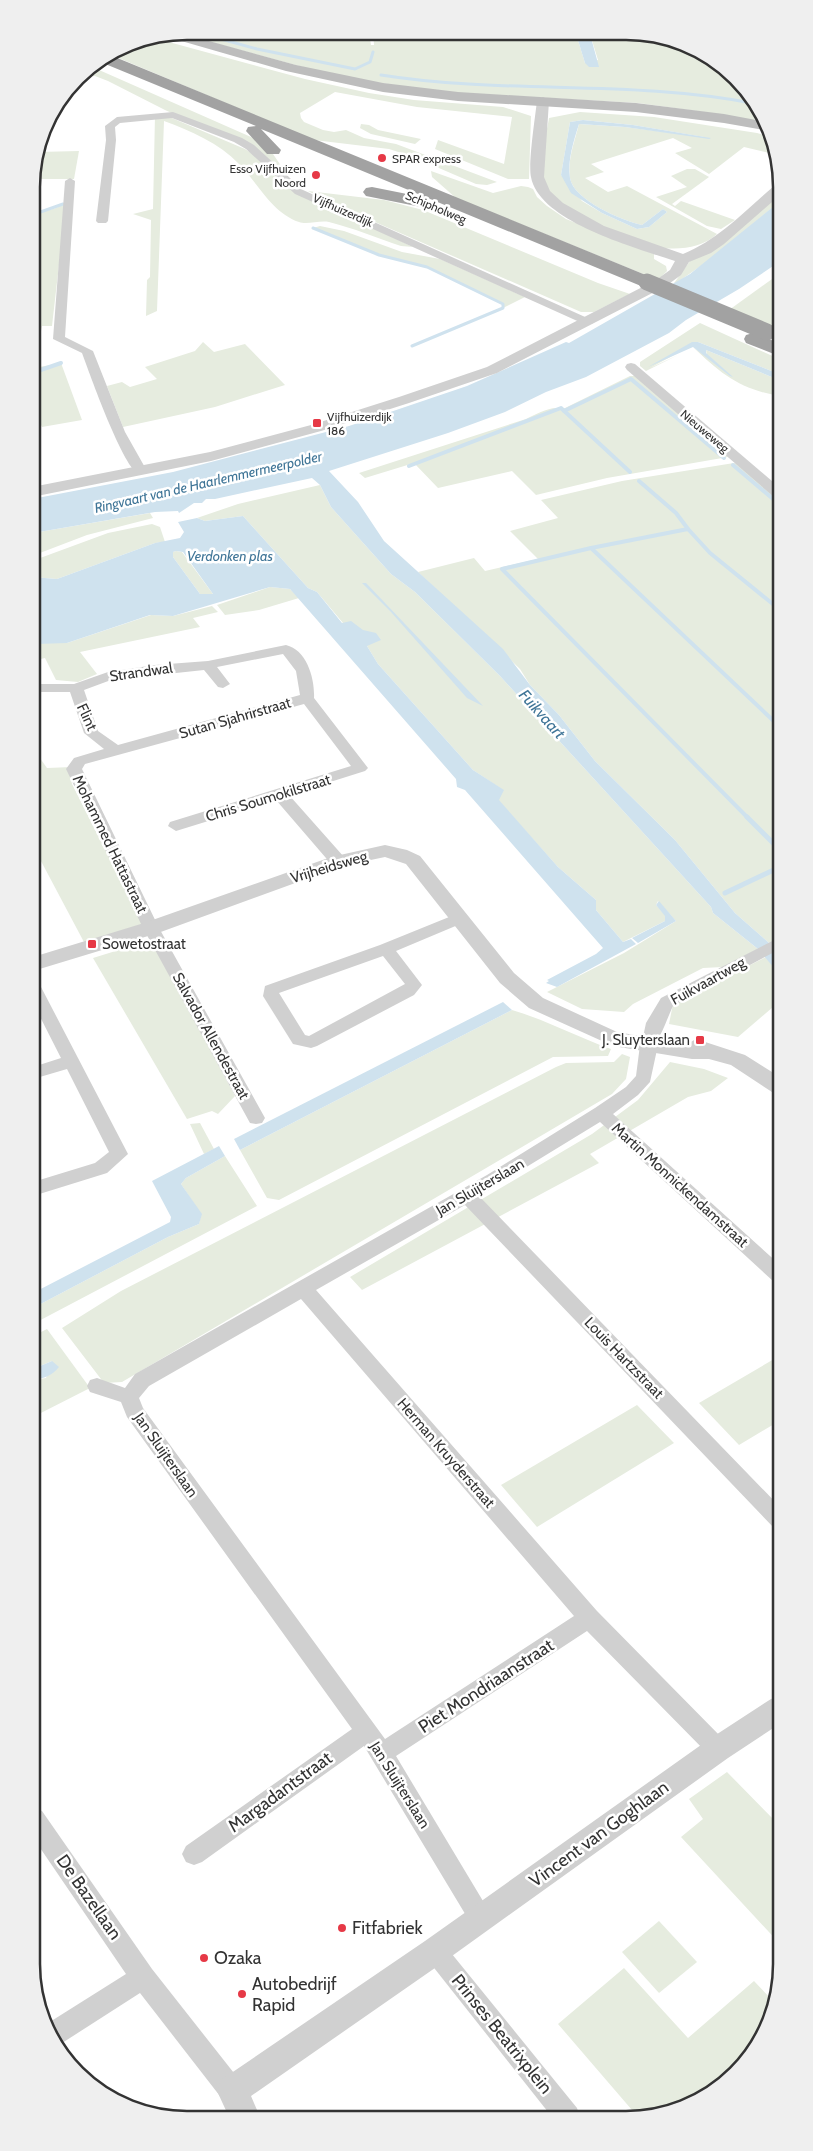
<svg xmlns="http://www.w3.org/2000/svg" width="813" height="2151" viewBox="0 0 813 2151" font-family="Cabin,sans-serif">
	<rect width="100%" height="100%" fill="#fff"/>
	<g fill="#e6ecdf" fill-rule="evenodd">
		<path d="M 187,31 L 369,32 L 371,45 L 374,45 L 373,32 L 576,34 L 585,63 L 598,60 L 590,34 C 612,34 634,32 655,34 C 699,39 752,84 767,124 L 726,115 L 638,103 L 442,92 L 340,77 L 177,33 Z"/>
		<polygon points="154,38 305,79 369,93 414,100 503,107 531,116 529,179 508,179 435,149 438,140 504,164 512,117 417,107 335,92 300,113 301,118 304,122 323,130 334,132 346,130 364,138 396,144 497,182 487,185 476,184 411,156 389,149 314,140 109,54 119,48 128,52 132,50 125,45 127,43"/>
		<polygon points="90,66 251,137 273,154 292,182 263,154 165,110 108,81 95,76 85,77 81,73"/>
		<path d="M 580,112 L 654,117 L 757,133 L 771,137 L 778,155 L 744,147 L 709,174 L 675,153 L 692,148 L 673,138 L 591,164 L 604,172 L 585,178 L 608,192 L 627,186 L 717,234 C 703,247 682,250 664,248 C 645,245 559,211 551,196 C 536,168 544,148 549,118 ZM 583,120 L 633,125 L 710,138 L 625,127 L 579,124 C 575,140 567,161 570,178 C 573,200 623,221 642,225 L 663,209 L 667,212 L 649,227 L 637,229 L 602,213 L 582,201 L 561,175 L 570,122 Z"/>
		<path d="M 155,115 L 167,116 L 245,149 L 259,158 L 290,188 L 413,247 L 401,246 C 377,238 353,228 329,222 C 320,220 307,225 299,222 C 271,212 258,183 239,164 C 219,143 191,131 164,121 L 157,311 L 146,316 L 147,280 L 150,277 L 151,220 L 133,214 L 153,209 Z"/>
		<polygon points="361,124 369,125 378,130 421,139 415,144 371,134 360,128"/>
		<polygon points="79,151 74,179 32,179 38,152"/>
		<polygon points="687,169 695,169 709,177 672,204 675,206 681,201 735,220 721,229 707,226 656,197 687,187 671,176"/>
		<polygon points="431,171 493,193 521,186 528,187 533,189 537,197 547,206 566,219 654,254 654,259 666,266 667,271 658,280 456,198 432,177"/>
		<polygon points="308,191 384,200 423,210 598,283 630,294 594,312 581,312 336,205"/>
		<polygon points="779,195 779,202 715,256 672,286 690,261 714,250"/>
		<polygon points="66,203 52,326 42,326 34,368 61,363 82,420 42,427 39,421 32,422 32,215 56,208"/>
		<polygon points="320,226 344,231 402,252 440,259 525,297 503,308 503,304 500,302 427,267 379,255 313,228"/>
		<polygon points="779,274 779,331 729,310"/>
		<polygon points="700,323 779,359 779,374 698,342 650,368 678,355 646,371 640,366 640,362"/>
		<polygon points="203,342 214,352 245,344 285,385 215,407 123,427 107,386 122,382 130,387 157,379 145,367 195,351"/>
		<path d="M 693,347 L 707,357 L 706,350 L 779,380 L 779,396 C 740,389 721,374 693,347 Z"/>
		<path d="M 630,376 L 636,376 L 728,457 L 607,478 L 536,495 L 512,471 L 438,488 L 414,463 L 365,478 L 359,473 L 526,419 C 537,414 551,405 563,409 Z"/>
		<polygon points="734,463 739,464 779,498 780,937 769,943 735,913 675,840 595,761 559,715 530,685 520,669 418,572 474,558 485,571 538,559 510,531 558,518 541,500 622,481"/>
		<polygon points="320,485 331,507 391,574 415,592 500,676 711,907 713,913 758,949 723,967 703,968 633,1004 624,1012 582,1009 547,992 624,953 676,921 658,901 656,905 666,916 665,921 623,942 596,910 596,900 558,867 498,800 503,790 473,770 378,664 367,646 343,623 317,592 308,588 243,516 205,521 197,518 238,504"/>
		<polygon points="150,513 153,518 87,535 32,556 32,535 39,532"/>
		<polygon points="152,524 160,527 165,542 155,543 57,579 32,577 32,561 108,533"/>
		<polygon points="176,551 182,552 213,594 200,594 173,557 173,552"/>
		<polygon points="270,587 290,589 299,598 259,610 225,615 217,605"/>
		<polygon points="212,606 218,612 193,618 200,627 80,652 97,674 78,682 56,680 45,658 32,661 32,639 34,641 67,643 151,615 173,616"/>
		<polygon points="32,747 47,768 72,767 70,773 72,784 144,926 85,944 33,846"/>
		<polygon points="151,940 235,1096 218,1114 212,1111 187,1119 93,958"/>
		<polygon points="766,957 780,975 780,1001 738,1037 669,1024 673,1004"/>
		<path d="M 512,1010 C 546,1020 577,1037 611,1049 L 608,1056 L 553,1057 L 279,1200 L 267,1198 L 240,1150 Z"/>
		<polygon points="622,1054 630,1057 626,1079 612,1094 122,1382 104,1383 62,1328 121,1291 556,1067 566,1063 614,1062"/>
		<polygon points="670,1062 704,1069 728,1078 711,1091 688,1097 590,1154 599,1163 362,1290 350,1277 592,1134 638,1100"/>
		<polygon points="200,1123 214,1149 204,1154 190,1124"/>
		<polygon points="225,1156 257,1206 33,1324 33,1308 168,1237 199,1224 201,1214 181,1184 186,1178"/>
		<polygon points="47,1329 90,1388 33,1417 33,1380 46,1378 52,1361 33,1369 33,1336"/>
		<polygon points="781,1355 781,1420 739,1445 699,1403"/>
		<polygon points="637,1405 674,1443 537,1527 501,1485"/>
		<polygon points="727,1772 781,1827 781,1945 681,1837 703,1819 689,1799"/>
		<polygon points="659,1921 697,1962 659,1993 622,1952"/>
		<path d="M 624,1968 L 688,2038 L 754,1981 L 775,2003 C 761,2064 702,2117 638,2117 L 558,2024 Z"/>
	</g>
	<g fill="#cfe2ee" fill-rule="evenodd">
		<polygon points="576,34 590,34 599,67 589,67 585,63"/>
		<path d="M 583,120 L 633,125 L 711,138 L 709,139 L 625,127 L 579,124 C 574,140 567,161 570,178 C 573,200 623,221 642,225 L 663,209 L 667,212 L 649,227 L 637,229 L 602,213 L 571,193 L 561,175 L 570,122 Z"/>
		<polygon points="779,202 779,262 739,289 686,320 669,333 586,377 546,392 505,412 448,433 329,471 358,502 384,541 503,649 530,685 559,715 595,761 675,840 735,913 769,943 780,957 780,975 758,949 713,913 711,907 500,676 415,592 391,574 331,507 320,485 312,478 215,499 206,499 202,503 194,503 179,513 178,511 155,512 39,532 32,535 32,499 173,472 349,426 467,386 566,342 569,343 690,274"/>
		<polygon points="692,342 698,342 779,374 779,380 706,350 706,353 733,377 730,376 693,347 648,367"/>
		<path d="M 243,516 L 308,588 L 317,592 L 342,623 L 351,621 L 363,630 L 376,633 L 381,640 L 367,646 L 378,664 L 473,770 L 504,790 L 499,800 L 558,867 L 596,900 L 596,910 L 623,942 L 631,939 L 636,944 L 557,987 L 546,983 L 549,981 L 547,980 L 596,954 L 603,948 L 465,790 L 457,787 L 456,779 L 290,589 L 270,587 L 173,616 L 150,615 L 67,643 L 37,644 L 32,639 L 32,594 L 35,588 L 32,585 L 32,577 L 57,579 L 155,543 L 180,538 L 184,532 L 178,522 L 197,518 L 205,521 ZM 176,551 L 183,552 L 213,594 L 200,594 L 173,557 L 173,552 Z"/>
		<polygon points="362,583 366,583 483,706 467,698 391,612"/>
		<polygon points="659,901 676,921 638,943 632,938 665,921 665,916 656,905"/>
		<polygon points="503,1002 512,1010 240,1150 234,1139"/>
		<polygon points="219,1146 225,1156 186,1178 181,1184 202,1214 199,1224 168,1237 33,1308 33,1293 170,1222 171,1217 152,1181"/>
		<path d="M 52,1361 L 59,1367 C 52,1376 44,1378 33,1380 L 33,1369 Z"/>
	</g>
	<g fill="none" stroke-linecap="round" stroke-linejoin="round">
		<g stroke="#cfe2ee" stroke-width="3">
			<polyline points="192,31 257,49 355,69 370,62 373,52"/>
			<polyline points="229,41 230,32"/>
			<path d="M 381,75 C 506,95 631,79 757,104"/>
			<polyline points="32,215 63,204"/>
			<polyline points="313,228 379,255 427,267 503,304 503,308 412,346"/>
		</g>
		<g stroke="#cfe2ee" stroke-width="4">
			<polyline points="32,373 61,363"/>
			<polyline points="564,411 631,379 724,458"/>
			<polyline points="733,465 779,504"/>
			<polyline points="409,466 561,408 630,472"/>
			<polyline points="688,529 710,553 779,609"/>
			<polyline points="591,548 688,529 676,513 639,481"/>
			<polyline points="748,818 502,569 591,548 780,727"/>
		</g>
		<g stroke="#cfe2ee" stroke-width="5">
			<polyline points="747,817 780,850"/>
			<polyline points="725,893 780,867"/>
		</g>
		<g fill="#d0d0d0" fill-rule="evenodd">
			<polygon points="173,112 242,138 254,145 303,190 594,321 592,324 584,324 295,194 246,149 234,142 172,118 120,123 115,127 116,140 108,221 106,223 98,223 96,221 106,140 105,126 117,117"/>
			<path d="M 70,178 L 75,181 L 65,337 L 93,351 L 125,432 L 147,471 L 140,475 C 124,471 89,372 82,353 L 53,339 L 65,181 Z"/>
			<polygon points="631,363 635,364 779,487 779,498 774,497 627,370 625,367 627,364"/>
			<path d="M 286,645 C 307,650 315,679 314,698 L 368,768 L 365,771 L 289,795 L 344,857 L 346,861 L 344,865 L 332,865 L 276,800 L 176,831 L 168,826 L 170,822 L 351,766 L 304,704 L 85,764 L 82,769 L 159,928 L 265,1118 L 262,1123 L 256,1124 L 250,1123 L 143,928 L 66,769 L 74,758 L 104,749 L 84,733 L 70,692 L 32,692 L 32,684 L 74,684 L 108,672 L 155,665 L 208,661 ZM 283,654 L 296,671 L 300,695 L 118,745 L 98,731 L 84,690 L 111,680 L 204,670 L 218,687 L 223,688 L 230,684 L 217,667 Z"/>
			<path d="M 459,913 L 465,914 L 467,918 L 465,922 L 396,951 L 422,985 L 414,995 L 317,1046 L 311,1048 L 293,1044 L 263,996 L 265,986 L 380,945 ZM 383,956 L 405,984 L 309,1036 L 305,1035 L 279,993 Z"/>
			<path d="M 780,937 L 780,949 L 673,1006 C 669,1014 660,1039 656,1042 L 658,1045 L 650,1082 L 638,1095 L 613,1114 L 780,1265 L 780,1283 L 773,1281 L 600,1122 L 479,1196 L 781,1508 L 781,1531 L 774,1528 L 465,1205 L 316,1290 L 597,1611 L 726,1742 L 729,1749 L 726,1756 L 718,1759 L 710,1756 L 587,1631 L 396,1756 L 489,1911 L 493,1919 L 489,1927 L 481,1930 L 473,1927 L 364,1746 L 202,1862 L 194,1865 L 186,1862 L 182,1854 L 186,1846 L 352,1729 L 127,1417 L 121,1402 L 90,1392 L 87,1386 L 90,1380 L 97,1378 L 125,1388 L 135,1374 L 487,1175 L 595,1108 L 626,1087 L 636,1076 L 640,1045 L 645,1040 L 643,1037 L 646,1023 L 661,998 ZM 301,1299 L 574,1616 L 385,1739 L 143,1408 L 139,1398 L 149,1386 Z"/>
			<polygon points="33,981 39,983 41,987 128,1154 107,1173 33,1196 33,1182 95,1163 109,1152 67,1069 33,1079 33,1067 61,1058 33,1003"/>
			<polygon points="34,1808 42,1811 152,1969 241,2082 245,2091 241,2100 232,2104 223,2100 140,1993 59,2045 55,2046 45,2025 126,1974 34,1839"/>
			<polygon points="435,1939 443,1943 577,2108 580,2117 552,2117 427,1959 423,1951 427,1943"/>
		</g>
		<g fill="#d0d0d0" fill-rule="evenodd">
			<path d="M 543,97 L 549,101 L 544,177 L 550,191 L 563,203 L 604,226 L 683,254 C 718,240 745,211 774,186 L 779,185 L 779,196 L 724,244 L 711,253 L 689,262 L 681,275 L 666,286 L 497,373 L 409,403 L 321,431 L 211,461 L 32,497 L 32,487 L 210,452 L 311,425 L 399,397 L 487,367 L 656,280 L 670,270 L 675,261 C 637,248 539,222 531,177 C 528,164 535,118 537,101 Z"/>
			<polygon points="385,845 407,850 420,856 514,973 543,998 617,1032 687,1044 696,1039 745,1055 780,1077 780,1095 772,1092 731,1065 709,1059 692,1059 613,1046 529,1008 500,983 406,864 385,857 342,866 158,933 33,971 33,957 144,923 331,857"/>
			<polygon points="781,1696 781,1723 728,1758 445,1961 251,2096 260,2117 229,2117 217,2091 221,2080 425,1941 708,1740 771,1699"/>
		</g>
		<polygon fill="#bdbdbd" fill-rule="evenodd" points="180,33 296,65 383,83 458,92 636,103 724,114 766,122 769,131 724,123 636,112 458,101 383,92 286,71 164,36"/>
		<g fill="#a2a2a2" fill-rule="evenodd">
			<polygon points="110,55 653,278 656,282 653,286 641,286 261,129 281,150 279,154 267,154 246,131 248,127 256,126 98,61"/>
			<polygon points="372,187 427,198 430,202 427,206 421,207 366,196 363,192 366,188"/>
			<polygon points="753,333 779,343 779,356 746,343 744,339 746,335"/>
		</g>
		<polyline stroke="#a2a2a2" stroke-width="17" points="647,282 767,332"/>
	</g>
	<g fill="#e63946" stroke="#fff" stroke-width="2">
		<circle cx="382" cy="158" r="5"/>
		<circle cx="316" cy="175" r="5"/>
		<rect x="312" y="418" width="10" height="10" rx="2.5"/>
		<rect x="87" y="939" width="10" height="10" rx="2.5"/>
		<rect x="695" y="1035" width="10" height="10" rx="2.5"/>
		<circle cx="342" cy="1928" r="5"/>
		<circle cx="204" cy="1958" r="5"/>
		<circle cx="242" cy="1994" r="5"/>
	</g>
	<g text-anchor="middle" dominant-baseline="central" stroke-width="5" stroke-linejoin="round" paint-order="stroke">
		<g font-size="12" fill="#333" stroke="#fff" text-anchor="start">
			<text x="392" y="158">SPAR express</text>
			<text x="306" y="168" text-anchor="end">Esso Vijfhuizen<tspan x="306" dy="14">Noord</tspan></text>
			<text x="327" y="416">Vijfhuizerdijk<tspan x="327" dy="14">186</tspan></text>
		</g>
		<g font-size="12" fill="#333" stroke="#fff">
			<text transform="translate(436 207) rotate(23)">Schipholweg</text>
			<text transform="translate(343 210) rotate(24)">Vijfhuizerdijk</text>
			<text transform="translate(705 431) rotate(40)">Nieuweweg</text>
		</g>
		<g font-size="14" font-style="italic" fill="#3f7597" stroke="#fff">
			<text transform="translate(208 482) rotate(-13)">Ringvaart van de Haarlemmermeerpolder</text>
			<text x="230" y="556">Verdonken plas</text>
		</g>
		<g font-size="15" fill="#333" stroke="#fff">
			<text transform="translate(141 672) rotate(-8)">Strandwal</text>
			<text transform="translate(87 717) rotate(65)">Flint</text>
			<text transform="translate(235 718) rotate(-16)">Sutan Sjahrirstraat</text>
			<text transform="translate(268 798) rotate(-17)">Chris Soumokilstraat</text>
			<text transform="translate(110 844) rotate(64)">Mohammed Hattastraat</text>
			<text transform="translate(329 867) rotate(-17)">Vrijheidsweg</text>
			<text transform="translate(708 981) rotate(-29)">Fuikvaartweg</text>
			<text transform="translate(211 1036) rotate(61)">Salvador Allendestraat</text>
			<text transform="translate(680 1185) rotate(42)">Martin Monnickendamstraat</text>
			<text transform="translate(480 1187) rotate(-30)">Jan Sluijterslaan</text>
			<text transform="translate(624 1358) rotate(46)">Louis Hartzstraat</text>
			<text transform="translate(446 1453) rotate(49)">Herman Kruyderstraat</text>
			<text transform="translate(166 1455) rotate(55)">Jan Sluijterslaan</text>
			<text transform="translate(400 1785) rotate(58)">Jan Sluijterslaan</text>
		</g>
		<g font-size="15" fill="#333" stroke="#fff" text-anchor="start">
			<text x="102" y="944">Sowetostraat</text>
			<text x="690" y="1040" text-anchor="end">J. Sluyterslaan</text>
		</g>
		<g font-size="16" font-style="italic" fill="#3f7597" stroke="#fff">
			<text transform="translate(542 714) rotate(48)">Fuikvaart</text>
		</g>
		<g font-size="18" fill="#333" stroke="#fff">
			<text transform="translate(486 1686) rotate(-33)">Piet Mondriaanstraat</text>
			<text transform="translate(280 1792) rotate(-36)">Margadantstraat</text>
			<text transform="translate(599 1834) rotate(-36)">Vincent van Goghlaan</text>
			<text transform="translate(89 1897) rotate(55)">De Bazellaan</text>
			<text transform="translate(502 2034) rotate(51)">Prinses Beatrixplein</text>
		</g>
		<g font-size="18" fill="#333" stroke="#fff" text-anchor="start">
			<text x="352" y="1928">Fitfabriek</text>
			<text x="214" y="1958">Ozaka</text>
			<text x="252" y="1984">Autobedrijf<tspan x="252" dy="21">Rapid</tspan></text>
		</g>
	</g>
	<path d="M0 0H813V2151H0ZM187 40H626A147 147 0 0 1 773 187V1964A147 147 0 0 1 626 2111H187A147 147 0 0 1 40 1964V187A147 147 0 0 1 187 40Z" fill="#efefef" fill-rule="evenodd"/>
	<path fill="none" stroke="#333" stroke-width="2.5" d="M187 40H626A147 147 0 0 1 773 187V1964A147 147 0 0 1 626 2111H187A147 147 0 0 1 40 1964V187A147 147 0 0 1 187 40Z"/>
</svg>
